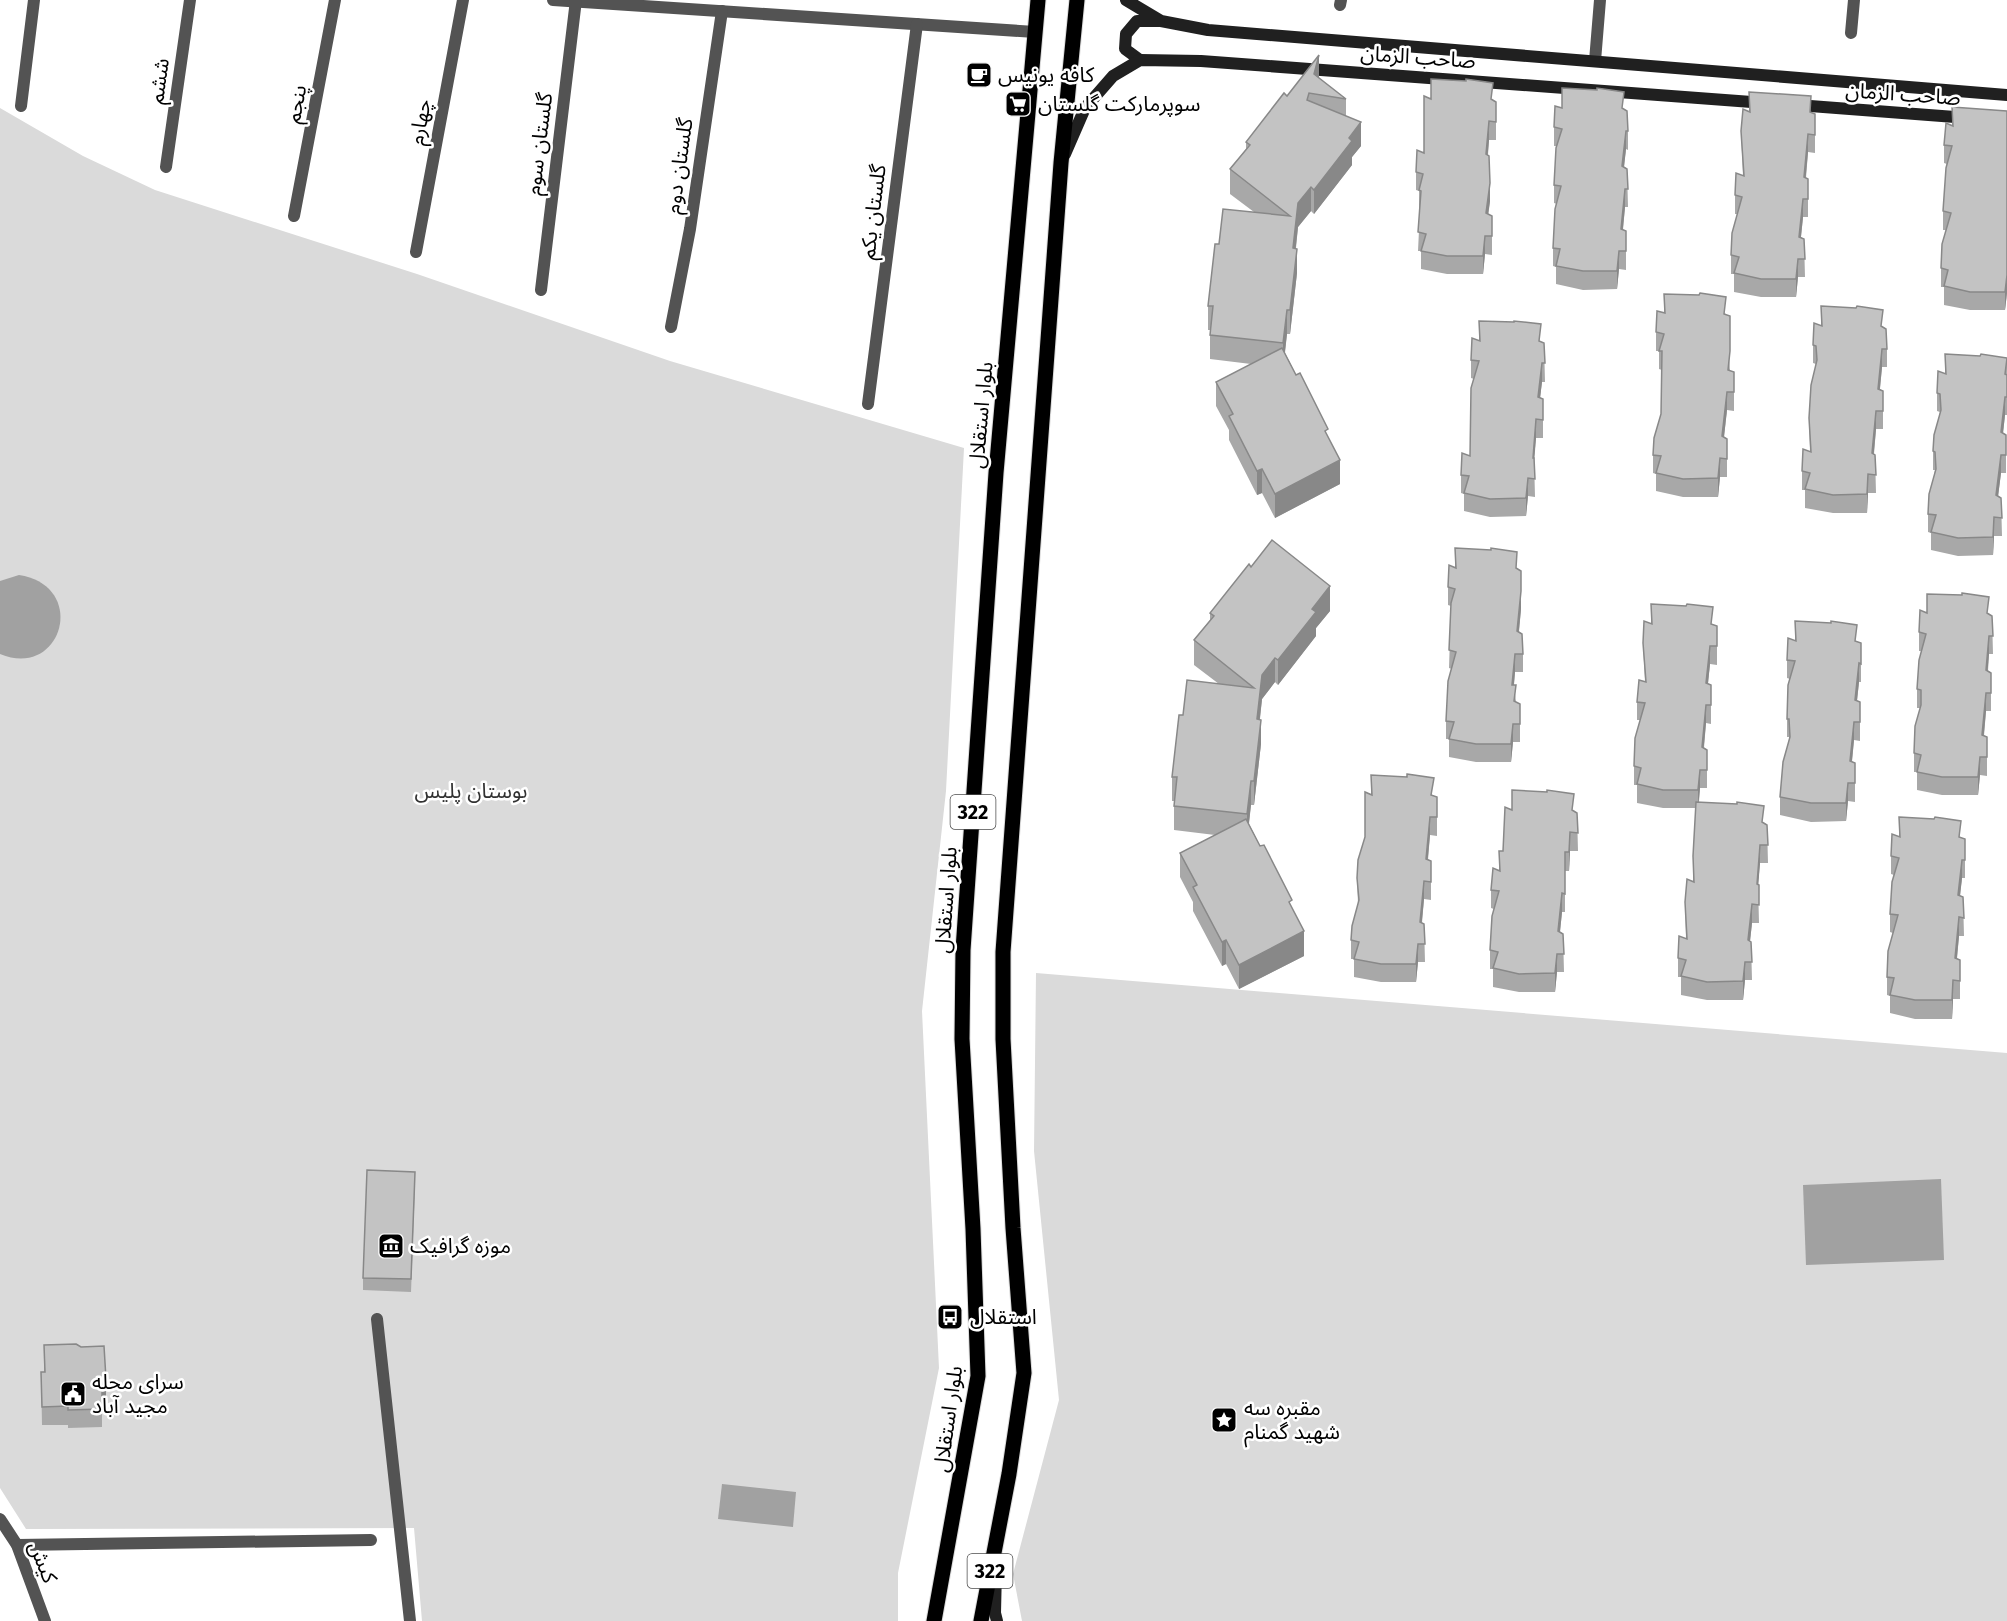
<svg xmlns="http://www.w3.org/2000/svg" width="2007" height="1621" viewBox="0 0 2007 1621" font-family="'Fira Sans','Noto Sans Arabic',sans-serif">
	<rect width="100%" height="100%" fill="#fff"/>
	<g fill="#dadada">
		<polygon points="0,108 83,156 155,190 417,274 670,361 964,448 946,791 922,1011 939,1368 898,1573 898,1621 422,1621 414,1528 26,1529 0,1488"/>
		<polygon points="1036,973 2007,1053 2007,1621 1022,1621 1013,1574 1059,1400 1034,1151"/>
	</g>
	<g fill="#a1a1a1">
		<path d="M 19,575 C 89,586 62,680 0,654 L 0,581 Z"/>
		<polygon points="1941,1179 1944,1260 1806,1265 1803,1185"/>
		<polygon points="722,1484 796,1492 793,1527 718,1519"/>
	</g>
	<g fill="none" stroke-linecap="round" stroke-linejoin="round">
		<g stroke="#dbdbdb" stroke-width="17">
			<g id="primary">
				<polyline points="934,1621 978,1376 973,1229 962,1039 963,950 996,473 1038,0"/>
				<polyline points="981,1621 1009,1474 1024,1373 1013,1228 1003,1039 1003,952 1061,163 1077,0"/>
			</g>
		</g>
		<g stroke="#535353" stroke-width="12">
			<polyline points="553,0 1035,32"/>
			<polyline points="1340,5 1341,0"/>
			<polyline points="1851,33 1854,0"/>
			<polyline points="1595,61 1600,0"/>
			<polyline points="21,106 34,0"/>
			<polyline points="166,167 190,0"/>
			<polyline points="294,216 335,0"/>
			<polyline points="416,252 463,0"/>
			<polyline points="541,290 576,0"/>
			<polyline points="671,327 690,229 722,11"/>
			<polyline points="868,404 917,24"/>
			<polyline points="377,1319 410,1621"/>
			<polyline points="0,1519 17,1545 45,1621"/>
			<polyline points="17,1545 371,1540"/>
		</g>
		<g stroke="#202020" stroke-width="12">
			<polyline points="1126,0 1161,21 1208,30 2007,95"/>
			<polyline points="1140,60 1125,49 1126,34 1137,21 1159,21"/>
			<polyline points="1797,105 1968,118"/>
			<polyline points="1065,154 1085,108 1113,76 1140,60 1201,61 1765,103"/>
			<polyline points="996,1569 995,1613 997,1621"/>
		</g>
		<use href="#primary" stroke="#000" stroke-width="15"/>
	</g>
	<g fill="#a8a8a8">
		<polygon points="1319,78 1346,99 1346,116 1361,146 1352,157 1352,165 1314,214 1311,211 1298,227 1296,248 1297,273 1290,334 1287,334 1285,353 1328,437 1340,484 1275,518 1262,493 1257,495 1229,440 1229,430 1216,406 1216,382 1251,364 1210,359 1210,330 1208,330 1208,306 1219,244 1254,212 1230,194 1230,169 1246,149 1246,142 1287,96"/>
		<polygon points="1431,79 1496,102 1496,140 1489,140 1488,155 1490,201 1488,214 1492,216 1492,255 1485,254 1483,274 1447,274 1421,269 1421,251 1418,251 1420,209 1419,209 1419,191 1416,190 1416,172 1424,153 1431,99"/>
		<polygon points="1562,88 1624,109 1628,131 1628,150 1626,149 1624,167 1627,169 1628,207 1625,207 1623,230 1626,231 1626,270 1619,269 1617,289 1583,290 1556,284 1556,267 1553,266 1553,248 1557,204 1554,203 1554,185 1557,146 1554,146 1554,127 1562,108"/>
		<polygon points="1749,92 1811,113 1815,135 1815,153 1808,152 1806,178 1808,179 1808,217 1803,217 1801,237 1804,239 1805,277 1798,277 1796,297 1761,297 1734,292 1734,274 1731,274 1731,255 1738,214 1735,214 1735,195 1743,176 1741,131 1749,111"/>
		<polygon points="1952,107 2007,111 2007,293 2005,310 1970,310 1944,305 1944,287 1941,287 1941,268 1946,230 1943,230 1943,211 1947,164 1944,163 1944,145 1952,126"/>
		<polygon points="1664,294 1726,314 1730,371 1734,372 1734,411 1727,410 1724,437 1727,439 1727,477 1720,477 1718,497 1683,497 1656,491 1656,474 1653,473 1653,455 1661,414 1662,370 1659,369 1659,351 1656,351 1656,332 1664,313"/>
		<polygon points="1821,306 1883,327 1887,349 1887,367 1882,367 1880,389 1883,391 1883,429 1876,429 1874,454 1875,455 1876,493 1868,493 1867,513 1833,513 1805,508 1805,490 1802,490 1802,471 1810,452 1809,418 1816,364 1813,363 1813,345 1821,326"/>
		<polygon points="1479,321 1544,343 1545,382 1542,382 1540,398 1543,399 1543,438 1536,438 1534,458 1535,497 1528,496 1526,516 1490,517 1464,511 1464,494 1461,493 1461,475 1470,456 1474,379 1471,378 1471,360 1479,340"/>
		<polygon points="1945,354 2007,358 2007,415 2005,415 2003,433 2006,435 2006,473 2001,473 1998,496 2001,498 2002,536 1994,536 1993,555 1958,556 1931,550 1931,533 1928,532 1928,514 1935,470 1933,470 1933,451 1940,412 1937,411 1937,393 1945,374"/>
		<polygon points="1455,548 1517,569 1521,609 1519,632 1523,654 1523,672 1515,672 1514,685 1516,702 1520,704 1520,742 1513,742 1511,762 1476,762 1449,757 1449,739 1446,739 1446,721 1452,669 1449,668 1451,606 1448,605 1448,587 1455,568"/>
		<polygon points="1251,567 1330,611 1316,628 1316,636 1278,685 1275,682 1262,699 1260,719 1261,744 1254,805 1251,805 1249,824 1292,908 1304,956 1239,989 1226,964 1222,966 1193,911 1193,902 1180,877 1180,853 1215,835 1174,830 1174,801 1172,801 1172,777 1219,684 1194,665 1194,640 1210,620 1210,613"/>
		<polygon points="1927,594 1992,616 1993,654 1989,654 1988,671 1991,673 1991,711 1986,711 1984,736 1987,737 1987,776 1980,775 1978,795 1942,795 1917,790 1917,772 1914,772 1914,753 1920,708 1917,708 1917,689 1922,651 1919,651 1919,632 1927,613"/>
		<polygon points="1651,604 1717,626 1717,665 1710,664 1708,684 1711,685 1711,724 1706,723 1704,748 1707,750 1707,788 1700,788 1699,802 1767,825 1768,863 1760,863 1758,884 1759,923 1752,923 1750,941 1751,942 1752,980 1745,980 1743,1000 1707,1000 1681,995 1681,977 1678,977 1678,958 1686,939 1685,902 1693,882 1693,856 1696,808 1663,808 1637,803 1637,785 1634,785 1634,766 1640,720 1637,720 1637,702 1645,682 1643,643 1651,623"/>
		<polygon points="1795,621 1861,643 1861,682 1859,682 1857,701 1860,702 1860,741 1854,740 1852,762 1855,763 1855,802 1848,801 1846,821 1811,822 1780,815 1780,797 1789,739 1789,737 1787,737 1787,719 1790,679 1787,678 1787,660 1795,641"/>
		<polygon points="1371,775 1437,797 1437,836 1430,835 1428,860 1431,861 1431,900 1424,899 1422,923 1424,924 1425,962 1418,962 1416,982 1381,982 1354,977 1354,959 1351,959 1351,940 1358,904 1357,878 1365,837 1371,794"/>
		<polygon points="1512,790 1577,813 1578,851 1570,851 1569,871 1565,871 1565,912 1562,912 1560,932 1563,934 1564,972 1557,972 1555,992 1519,992 1493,987 1493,969 1490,969 1490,950 1494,909 1491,908 1491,890 1499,870 1499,851 1503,851 1512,810"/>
		<polygon points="1899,817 1965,839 1965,878 1962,878 1960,896 1963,897 1964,936 1959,936 1957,959 1960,960 1960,999 1953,999 1952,1019 1915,1019 1890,1013 1890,996 1887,995 1887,977 1893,933 1890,932 1890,914 1894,875 1891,874 1891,856 1899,837"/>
		<polygon points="415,1184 411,1292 363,1290 363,1278"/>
		<polygon points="44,1345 106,1398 102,1401 102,1427 68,1428 68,1425 42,1425 41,1372 44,1372"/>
	</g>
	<g fill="#888">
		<polygon points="1319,55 1319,79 1314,74"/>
		<polygon points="1489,121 1489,140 1486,172 1486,154"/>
		<polygon points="1361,122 1361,146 1352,157 1352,165 1314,214 1314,190 1349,138"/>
		<polygon points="1626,131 1626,149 1622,184 1622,166"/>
		<polygon points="1808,134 1808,152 1804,195 1804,177"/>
		<polygon points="1490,183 1490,201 1486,232 1486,213"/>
		<polygon points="1311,187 1311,211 1298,227 1293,272 1293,248 1298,203"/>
		<polygon points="1625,189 1625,207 1621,247 1621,229"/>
		<polygon points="1803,199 1803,217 1799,255 1799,237"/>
		<polygon points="1485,236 1485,254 1483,274 1483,256"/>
		<polygon points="1297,249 1297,273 1290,334 1290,310"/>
		<polygon points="1619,251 1619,269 1617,289 1617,271"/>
		<polygon points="1798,259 1798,277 1796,297 1796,279"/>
		<polygon points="2007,275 2007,293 2005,310 2005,292"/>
		<polygon points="1287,310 1287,334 1283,367 1283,343"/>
		<polygon points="1882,349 1882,367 1878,407 1878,389"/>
		<polygon points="1542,363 1542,382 1538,415 1538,397"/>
		<polygon points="1727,392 1727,410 1722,454 1722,436"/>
		<polygon points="2005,397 2005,415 2001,451 2001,432"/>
		<polygon points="1876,411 1876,429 1872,472 1872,453"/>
		<polygon points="1536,419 1536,438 1533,476 1533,458"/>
		<polygon points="2001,455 2001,473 1996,513 1996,495"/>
		<polygon points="1720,458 1720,477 1718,497 1718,478"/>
		<polygon points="1340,460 1340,484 1275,518 1275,494"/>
		<polygon points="1262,469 1262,493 1257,495 1257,471"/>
		<polygon points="1868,474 1868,493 1867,513 1867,494"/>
		<polygon points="1528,478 1528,496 1526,516 1526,498"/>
		<polygon points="1994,517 1994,536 1993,555 1993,537"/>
		<polygon points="1330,586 1330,611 1316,628 1316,636 1278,685 1278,660 1312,609"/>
		<polygon points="1521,591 1521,609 1517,649 1517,631"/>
		<polygon points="1989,636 1989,654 1986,689 1986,670"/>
		<polygon points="1710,646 1710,664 1706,701 1706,683"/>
		<polygon points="1515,654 1515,672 1512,703 1512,685"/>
		<polygon points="1275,658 1275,682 1262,699 1257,743 1257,719 1262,675"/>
		<polygon points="1859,663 1859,682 1855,718 1855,700"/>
		<polygon points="1986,693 1986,711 1982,753 1982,735"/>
		<polygon points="1706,705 1706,723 1702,765 1702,747"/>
		<polygon points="1261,720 1261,744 1254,805 1254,781"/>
		<polygon points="1854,722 1854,740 1850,779 1850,761"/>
		<polygon points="1513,724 1513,742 1511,762 1511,744"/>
		<polygon points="1980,757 1980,775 1978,795 1978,777"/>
		<polygon points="1700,770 1700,788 1698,808 1698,790"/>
		<polygon points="1251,781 1251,805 1247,838 1247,814"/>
		<polygon points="1848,783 1848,801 1846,821 1846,803"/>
		<polygon points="1430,817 1430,835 1426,877 1426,859"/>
		<polygon points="1570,832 1570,851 1569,871 1569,852"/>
		<polygon points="1760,845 1760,863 1757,902 1757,884"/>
		<polygon points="1962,860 1962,878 1958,913 1958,895"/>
		<polygon points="1424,881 1424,899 1420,940 1420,922"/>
		<polygon points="1562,893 1562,912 1558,950 1558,931"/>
		<polygon points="1752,904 1752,923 1748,959 1748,940"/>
		<polygon points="1959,917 1959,936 1955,976 1955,958"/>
		<polygon points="1304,931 1304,956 1239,989 1239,965"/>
		<polygon points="1226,940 1226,964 1222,966 1222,942"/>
		<polygon points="1418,944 1418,962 1416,982 1416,964"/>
		<polygon points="1557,954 1557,972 1555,992 1555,973"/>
		<polygon points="1745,962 1745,980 1743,1000 1743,981"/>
		<polygon points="1953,980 1953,999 1952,1019 1952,1000"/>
		<polygon points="106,1379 106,1398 102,1402 102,1383"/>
	</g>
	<g fill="#c3c3c3" stroke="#888" stroke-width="1.5">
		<polygon points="1319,55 1314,74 1346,99 1309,93 1307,100 1361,122 1349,138 1352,141 1314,190 1311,187 1298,203 1293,248 1297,249 1290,310 1287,310 1283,343 1210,335 1213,306 1208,306 1215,244 1219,244 1223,209 1290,216 1230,169 1250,145 1246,142 1284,93 1287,96"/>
		<polygon points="1431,79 1466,81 1466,79 1493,83 1491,99 1496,102 1496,122 1489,121 1486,154 1489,156 1490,183 1486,213 1492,216 1492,236 1485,236 1483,256 1447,256 1421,251 1426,234 1418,232 1421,191 1419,190 1423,174 1416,172 1417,150 1424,153 1424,96 1431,99"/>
		<polygon points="1562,88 1597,90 1597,88 1624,92 1622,108 1627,111 1628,131 1626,131 1622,166 1627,169 1628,189 1625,189 1621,229 1626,231 1626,251 1619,251 1617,271 1583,271 1556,266 1560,249 1553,248 1555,209 1561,186 1554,185 1556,148 1562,129 1554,127 1555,106 1562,108"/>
		<polygon points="1749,92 1811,96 1810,112 1815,114 1815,135 1808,134 1804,177 1808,179 1808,199 1803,199 1799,237 1804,239 1805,259 1798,259 1796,279 1761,279 1734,273 1739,257 1731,255 1732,233 1742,197 1735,195 1736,173 1744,176 1741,131 1743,109 1750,112"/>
		<polygon points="1952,107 2007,111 2007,275 2005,292 1970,292 1944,286 1948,270 1941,268 1942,244 1951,213 1943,211 1946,168 1952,146 1944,145 1946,123 1953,126"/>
		<polygon points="1700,293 1726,297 1724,314 1730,316 1730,351 1728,370 1734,372 1734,392 1727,392 1722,436 1727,439 1727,459 1720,458 1718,478 1683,479 1656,473 1661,456 1653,455 1654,438 1661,414 1662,351 1659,351 1664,334 1656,332 1657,311 1665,313 1664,294 1699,295"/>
		<polygon points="1821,306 1856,308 1857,306 1883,310 1881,326 1886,329 1887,349 1882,349 1878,389 1883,391 1883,411 1876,411 1872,453 1875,455 1876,475 1868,474 1867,494 1833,495 1805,489 1810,473 1802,471 1803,449 1811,452 1809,418 1811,385 1817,360 1816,346 1813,345 1814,323 1822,326"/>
		<polygon points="1479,321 1514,322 1514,321 1541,324 1539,341 1544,343 1545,363 1542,363 1538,397 1543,399 1543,420 1536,419 1533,458 1534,458 1535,479 1528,478 1526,498 1490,499 1464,493 1469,476 1461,475 1462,453 1470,456 1471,388 1479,361 1471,360 1472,338 1480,341"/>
		<polygon points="1282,348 1296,375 1300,373 1328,429 1325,431 1340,460 1275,494 1262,469 1257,471 1229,416 1233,414 1216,382"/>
		<polygon points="1945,354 1980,356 1981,354 2007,358 2005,374 2007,375 2007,397 2005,397 2001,432 2006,435 2006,455 2001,455 1996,495 2001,498 2002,518 1994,517 1993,537 1958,538 1931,532 1936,515 1928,514 1929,494 1936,469 1935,452 1933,451 1934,435 1941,410 1940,394 1937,393 1938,371 1946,374"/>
		<polygon points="1272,540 1330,586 1312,609 1316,612 1278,660 1275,658 1262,675 1257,719 1261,720 1254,781 1251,781 1247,814 1174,806 1177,777 1172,777 1179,715 1183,715 1187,680 1254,688 1194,640 1214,616 1210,613 1249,564 1251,567"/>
		<polygon points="1455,548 1491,550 1491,548 1517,552 1516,568 1521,571 1521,591 1517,631 1522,634 1523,654 1515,654 1512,685 1516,685 1514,701 1520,704 1520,724 1513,724 1511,744 1476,744 1449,739 1454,722 1446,721 1448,681 1456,652 1449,650 1451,603 1455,589 1448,587 1449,565 1456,568"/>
		<polygon points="1962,593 1989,597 1987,613 1992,616 1993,636 1989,636 1986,670 1991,673 1991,693 1986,693 1982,735 1987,737 1987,757 1980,757 1978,777 1942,777 1917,772 1921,755 1914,753 1915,726 1921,705 1921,690 1917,689 1919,660 1926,634 1919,632 1920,610 1927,613 1927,594 1962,595"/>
		<polygon points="1651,604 1686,606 1687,604 1713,607 1711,624 1717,626 1717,646 1710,646 1706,683 1711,685 1711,705 1706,705 1702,747 1707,750 1707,770 1700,770 1698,790 1663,790 1637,784 1641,768 1634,766 1635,738 1645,703 1637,702 1639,680 1646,682 1643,643 1644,621 1652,624"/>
		<polygon points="1795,621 1831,623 1831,621 1857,625 1855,641 1861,643 1861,664 1859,663 1855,700 1860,702 1860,722 1854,722 1850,761 1855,763 1855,783 1848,783 1846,803 1811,803 1780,797 1783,762 1790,737 1789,719 1787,719 1788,685 1795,661 1787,660 1788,638 1796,641"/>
		<polygon points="1407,774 1434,778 1431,795 1437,797 1437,817 1430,817 1426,859 1431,861 1431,882 1424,881 1420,922 1424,924 1425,944 1418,944 1416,964 1381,964 1354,959 1359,942 1351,940 1352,926 1359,900 1357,878 1358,860 1365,837 1365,792 1372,795 1371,775 1407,777"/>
		<polygon points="1512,790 1547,792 1547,790 1574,794 1572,810 1577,813 1578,833 1570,832 1569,852 1565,852 1565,894 1562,893 1558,931 1563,934 1564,954 1557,954 1555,973 1519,974 1493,968 1498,952 1490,950 1492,916 1499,891 1491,890 1493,868 1500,871 1499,851 1503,851 1505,807 1512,810"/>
		<polygon points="1696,802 1737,804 1737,802 1764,806 1762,822 1767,825 1768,845 1760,845 1757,884 1759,885 1759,905 1752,904 1748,940 1751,942 1752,962 1745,962 1743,981 1707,982 1681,976 1686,960 1678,958 1679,936 1687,939 1685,902 1687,879 1694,882 1693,856"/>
		<polygon points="1899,817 1934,819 1935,817 1961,821 1959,837 1965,839 1965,860 1962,860 1958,895 1963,897 1964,918 1959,917 1955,958 1960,960 1960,981 1953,980 1952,1000 1915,1000 1890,995 1894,978 1887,977 1888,951 1898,915 1890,914 1892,882 1899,858 1891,856 1892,834 1900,837"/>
		<polygon points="1246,819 1260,846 1264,845 1292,900 1289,902 1304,931 1239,965 1226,940 1222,942 1193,887 1197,885 1180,853"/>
		<polygon points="367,1170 415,1172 411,1279 363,1278"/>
		<polygon points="76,1344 81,1347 104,1346 106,1379 102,1383 102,1409 68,1410 68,1406 42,1407 41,1372 45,1372 44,1345"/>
	</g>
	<defs>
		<g id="cafe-square" transform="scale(1.35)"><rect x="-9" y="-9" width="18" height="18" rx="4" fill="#000" stroke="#fff"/><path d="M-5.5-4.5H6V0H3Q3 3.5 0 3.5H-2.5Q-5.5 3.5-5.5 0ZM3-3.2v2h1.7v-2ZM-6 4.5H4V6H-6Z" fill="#fff"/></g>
		<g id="supermarket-square" transform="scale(1.35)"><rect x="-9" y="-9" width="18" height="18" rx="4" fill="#000" stroke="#fff"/><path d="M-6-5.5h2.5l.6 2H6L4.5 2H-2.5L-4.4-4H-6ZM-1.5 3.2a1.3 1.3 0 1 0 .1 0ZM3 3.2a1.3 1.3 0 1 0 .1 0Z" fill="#fff"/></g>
		<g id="museum-square" transform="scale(1.35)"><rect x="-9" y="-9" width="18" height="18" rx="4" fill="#000" stroke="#fff"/><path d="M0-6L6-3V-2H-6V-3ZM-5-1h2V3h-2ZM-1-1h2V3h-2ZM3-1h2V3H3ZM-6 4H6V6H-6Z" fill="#fff"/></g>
		<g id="bus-square" transform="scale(1.35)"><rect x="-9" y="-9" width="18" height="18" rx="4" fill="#000" stroke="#fff"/><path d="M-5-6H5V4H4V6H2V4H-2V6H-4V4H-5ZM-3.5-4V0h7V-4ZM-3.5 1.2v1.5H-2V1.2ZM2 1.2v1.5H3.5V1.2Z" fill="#fff"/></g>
		<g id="civic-square" transform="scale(1.35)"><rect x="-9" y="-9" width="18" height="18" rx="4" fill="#000" stroke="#fff"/><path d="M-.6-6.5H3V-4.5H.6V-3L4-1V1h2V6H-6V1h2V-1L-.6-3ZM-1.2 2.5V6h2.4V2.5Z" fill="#fff"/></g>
		<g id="sight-square" transform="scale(1.35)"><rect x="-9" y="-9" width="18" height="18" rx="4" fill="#000" stroke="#fff"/><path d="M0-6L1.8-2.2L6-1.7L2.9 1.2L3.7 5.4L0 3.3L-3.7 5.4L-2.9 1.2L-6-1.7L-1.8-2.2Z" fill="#fff"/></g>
	</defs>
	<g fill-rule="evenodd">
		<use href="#cafe-square" x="979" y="75"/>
		<use href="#supermarket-square" x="1018" y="104"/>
		<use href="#museum-square" x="391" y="1246"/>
		<use href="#bus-square" x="950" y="1317"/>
		<use href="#civic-square" x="73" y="1394"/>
		<use href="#sight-square" x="1224" y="1420"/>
	</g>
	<g text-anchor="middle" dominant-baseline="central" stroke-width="5" stroke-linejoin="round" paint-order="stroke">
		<g fill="#fff" stroke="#4c4c4c" stroke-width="1.5">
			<rect x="950.5" y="795" width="45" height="34" rx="4.5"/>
			<rect x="967.5" y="1554" width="45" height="34" rx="4.5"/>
		</g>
		<g font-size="20" font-weight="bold" fill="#000">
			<text x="973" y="812">322</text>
			<text x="990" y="1571">322</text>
		</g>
		<g font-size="21" fill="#000" stroke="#fff">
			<text transform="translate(1418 57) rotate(4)">صاحب الزمان</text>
			<text transform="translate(159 81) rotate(-82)">ششم</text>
			<text transform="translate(1903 94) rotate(4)">صاحب الزمان</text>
			<text transform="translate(296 104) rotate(-79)">پنجم</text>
			<text transform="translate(420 122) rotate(-80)">چهارم</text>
			<text transform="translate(539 144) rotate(-83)">گلستان سوم</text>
			<text transform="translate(679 166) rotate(-82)">گلستان دوم</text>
			<text transform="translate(873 212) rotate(-83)">گلستان یکم</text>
			<text transform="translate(981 415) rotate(-85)">بلوار استقلال</text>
			<text transform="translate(946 900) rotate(-86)">بلوار استقلال</text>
			<text transform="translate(948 1419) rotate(-82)">بلوار استقلال</text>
			<text transform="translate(43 1562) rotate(68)">کیش</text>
		</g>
		<g font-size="21" fill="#000" stroke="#fff" text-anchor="start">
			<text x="998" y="75">کافه یونیس</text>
			<text x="1038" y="104">سوپرمارکت گلستان</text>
			<text x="410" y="1246">موزه گرافیک</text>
			<text x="970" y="1317">استقلال</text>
			<text x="92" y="1382">سرای محله<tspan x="92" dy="24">مجید آباد</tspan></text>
			<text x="1244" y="1408">مقبره سه<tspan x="1244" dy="24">شهید گمنام</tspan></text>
		</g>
		<g font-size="21" fill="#313131" stroke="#fff">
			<text x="471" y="791">بوستان پلیس</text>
		</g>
	</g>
</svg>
